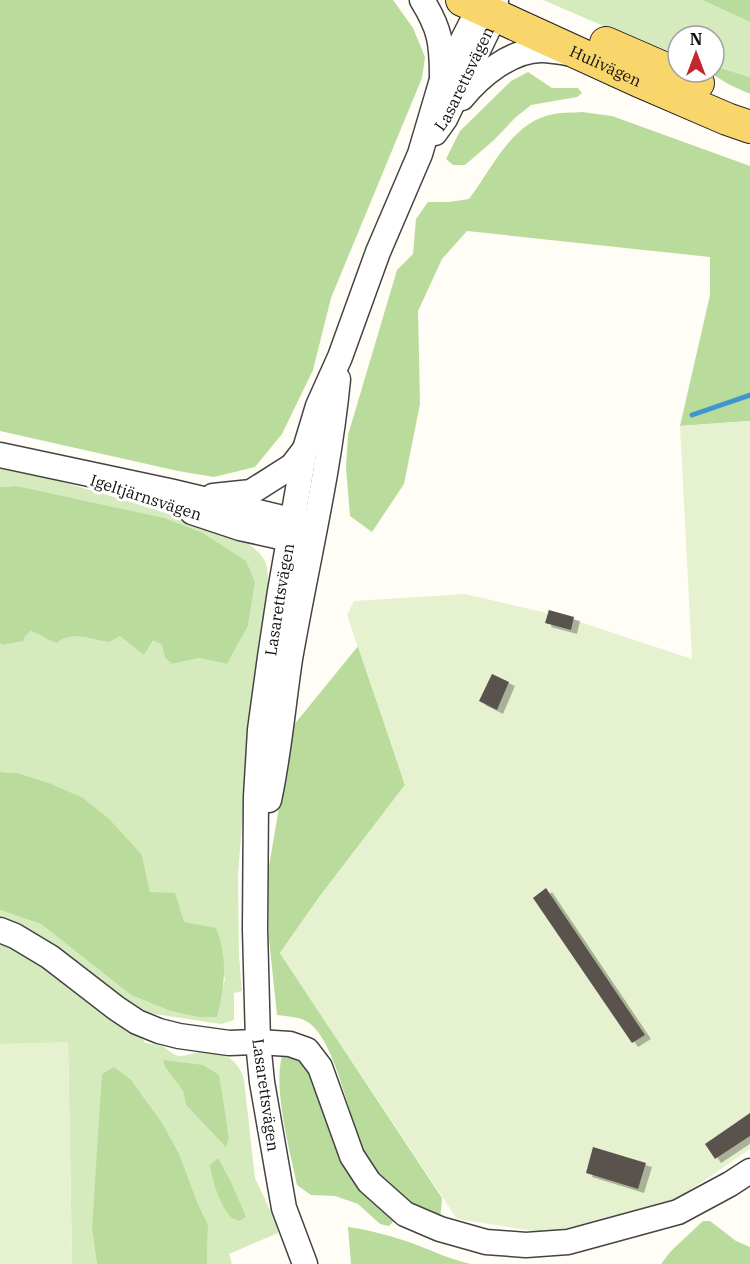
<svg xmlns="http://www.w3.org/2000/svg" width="750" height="1264" viewBox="0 0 750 1264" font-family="'IBM Plex Serif',serif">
	<defs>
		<filter id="shadow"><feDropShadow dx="6" dy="4" stdDeviation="0" flood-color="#0004"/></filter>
	</defs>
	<rect width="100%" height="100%" fill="#fffdf5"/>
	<g fill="#d5ebbd" fill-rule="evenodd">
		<polygon points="543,0 702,0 750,22 750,77 714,66 714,36 678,36 678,58"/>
		<path d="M 0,464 C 61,482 121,498 181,518 C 208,526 241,532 260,554 C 269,563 268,576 268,589 L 246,773 L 238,875 L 239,956 L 242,991 L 234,993 L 234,1020 L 221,1024 L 148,1013 L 122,1000 L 0,921 L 0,910 L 41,924 L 131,995 L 170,1011 L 217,1017 L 225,978 L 183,922 L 150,892 L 142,855 L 49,783 L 18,773 L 0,772 L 0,643 L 3,645 L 31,631 C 39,634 51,643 57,643 C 73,630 91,640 109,642 L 120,635 L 145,654 L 152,639 L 162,645 L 165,658 L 172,664 L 199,658 L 227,664 L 248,626 L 255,582 L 245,561 L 203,533 L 16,486 L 0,487 Z"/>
		<path d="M 0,938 L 18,945 L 142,1037 L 145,1043 C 151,1044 159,1044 164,1047 C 169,1051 174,1056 181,1056 C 187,1056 193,1053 200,1052 C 221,1051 239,1058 244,1080 L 255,1178 L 276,1223 L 278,1233 L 229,1254 L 232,1264 L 207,1264 L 208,1225 L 197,1203 L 92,1229 L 97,1264 L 72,1264 L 68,1043 L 0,1044 ZM 163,1060 L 225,1118 L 229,1137 L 226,1146 L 186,1105 L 183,1091 L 165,1067 Z"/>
	</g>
	<g fill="#b9dc9c">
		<polygon points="0,0 393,0 413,28 425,57 422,78 331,298 313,370 282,434 255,467 214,477 178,471 0,431"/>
		<polygon points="702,0 750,0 750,22"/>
		<polygon points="714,66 750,77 750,94 728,84 709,72 714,72"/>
		<polygon points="528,72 552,88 578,88 582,93 577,97 531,105 516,117 494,140 465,165 453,165 446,159 460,131 511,81"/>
		<path d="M 582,112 L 612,116 L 750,166 L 750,421 L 680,426 L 710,295 L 710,257 L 467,231 L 442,259 L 418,311 L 420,404 L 404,484 L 372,532 L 350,516 L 346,467 L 348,435 L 397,270 L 413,254 L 416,219 L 428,202 L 449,202 L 469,199 C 492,169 512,121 554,114 C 563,112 573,113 582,112 Z"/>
		<path d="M 16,486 L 164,518 L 203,533 L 246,561 L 255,582 L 248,626 L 227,664 L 199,658 L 172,664 L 165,658 L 162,645 L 153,640 L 144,655 L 120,636 L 109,642 C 91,640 73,630 57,643 C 51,643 40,634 31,631 L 26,635 L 23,641 L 2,645 L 0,643 L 0,487 Z"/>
		<path d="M 359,645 L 405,785 L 320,896 L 280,953 L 442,1198 L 440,1221 C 420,1212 401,1204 385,1188 C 351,1154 342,1037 304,1020 C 297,1017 285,1016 277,1015 L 269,939 L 268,872 L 293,726 Z"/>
		<path d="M 0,772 L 18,773 L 49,783 L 83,798 L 109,819 L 142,855 L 150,892 L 175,893 L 184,922 L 216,928 C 228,957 225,987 217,1017 L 199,1017 L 170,1011 L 131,995 L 41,924 L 0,910 Z"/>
		<path d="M 282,1056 L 297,1056 L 305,1063 L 392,1216 L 393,1222 L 389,1226 L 380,1224 L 358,1204 L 335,1196 L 311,1195 L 297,1185 C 290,1151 273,1089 282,1056 Z"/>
		<polygon points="163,1060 203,1065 219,1075 229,1138 226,1147 186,1105 183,1091 165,1067"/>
		<polygon points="114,1067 131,1080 162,1123 179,1154 197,1202 208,1225 207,1264 97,1264 92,1229 102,1074"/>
		<path d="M 218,1158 L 231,1182 L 246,1217 L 239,1221 C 237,1220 231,1218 230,1216 C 221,1207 211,1178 210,1165 Z"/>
		<polygon points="703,1221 710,1221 736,1241 750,1247 750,1264 661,1264 671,1251"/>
		<path d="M 348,1227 C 371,1230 395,1237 417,1245 C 435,1252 452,1260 471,1264 L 351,1264 Z"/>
	</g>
	<g fill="#e6f2cf">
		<polygon points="750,421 750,1149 670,1204 547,1233 457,1219 280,953 320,896 405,785 347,615 354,601 465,594 547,613 548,610 574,617 574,620 692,659 680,426"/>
		<polygon points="68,1042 72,1264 0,1264 0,1044"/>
	</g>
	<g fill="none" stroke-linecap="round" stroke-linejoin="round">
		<polyline stroke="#3f96cf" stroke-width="5" points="692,415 750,395"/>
	</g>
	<g fill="#5a524d" filter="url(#shadow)">
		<polygon points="549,610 574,617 571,630 545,623"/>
		<polygon points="492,674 509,682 497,710 479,701"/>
		<polygon points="546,888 645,1035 632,1043 533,898"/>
		<polygon points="750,1113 750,1136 715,1159 705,1144"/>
		<polygon points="593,1147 646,1163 638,1189 586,1173"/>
	</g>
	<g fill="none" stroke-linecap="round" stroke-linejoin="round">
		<g stroke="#444" stroke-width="27">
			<g id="minor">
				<path d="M 422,0 C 440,29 442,43 442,77"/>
				<path d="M 462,98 C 480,76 512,49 543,50 C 551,50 559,52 567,53"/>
				<path id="s1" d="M 435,133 L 445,119 L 495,15 L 496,0"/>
				<polyline points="0,455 169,491 308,524"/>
				<polyline points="213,496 251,492 292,466 305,449"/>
				<polyline points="192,512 240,528 303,542"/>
				<path d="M 269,800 C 279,754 283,706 290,659 C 306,566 329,473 338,379"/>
				<polyline points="0,930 15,936 50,957 116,1008 137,1022 159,1031 179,1036 229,1043 258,1042 290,1044 307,1050 320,1067 352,1156 369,1182 405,1214 440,1229 486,1242 526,1245 568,1242 678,1212 730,1184 750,1171"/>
				<path id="s2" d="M 305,1264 L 284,1208 L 262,1082 L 258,1042 L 255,929 L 256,797 L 260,730 L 270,657 L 280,591 L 305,449 L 318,406 L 340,357 L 378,252 L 420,154 L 441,83 L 479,8 L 490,0"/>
			</g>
		</g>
		<g stroke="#222" stroke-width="34">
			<g id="major">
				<path id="s3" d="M 462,0 L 639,81 L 727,119 L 750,127"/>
				<polyline points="606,43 698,83"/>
			</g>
		</g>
		<use href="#minor" stroke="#fff" stroke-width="24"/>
		<use href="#major" stroke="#f9d66b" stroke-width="32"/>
	</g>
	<g text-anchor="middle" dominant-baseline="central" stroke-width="6" stroke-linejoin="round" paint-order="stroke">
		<g font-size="16" fill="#111" stroke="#fff">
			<text stroke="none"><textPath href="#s3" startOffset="158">Hulivägen</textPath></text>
			<text stroke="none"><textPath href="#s1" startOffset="62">Lasarettsvägen</textPath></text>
			<text transform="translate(146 497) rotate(18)">Igeltjärnsvägen</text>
			<text stroke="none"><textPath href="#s2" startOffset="672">Lasarettsvägen</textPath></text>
			<text transform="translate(266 1095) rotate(82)">Lasarettsvägen</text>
		</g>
	</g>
	<g transform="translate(696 54)"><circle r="28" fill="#ffffff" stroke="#a0a0a0" stroke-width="1.5"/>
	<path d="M0-4.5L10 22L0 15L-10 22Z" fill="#c4262e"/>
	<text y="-9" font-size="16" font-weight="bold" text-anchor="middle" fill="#111111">N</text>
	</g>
</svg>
